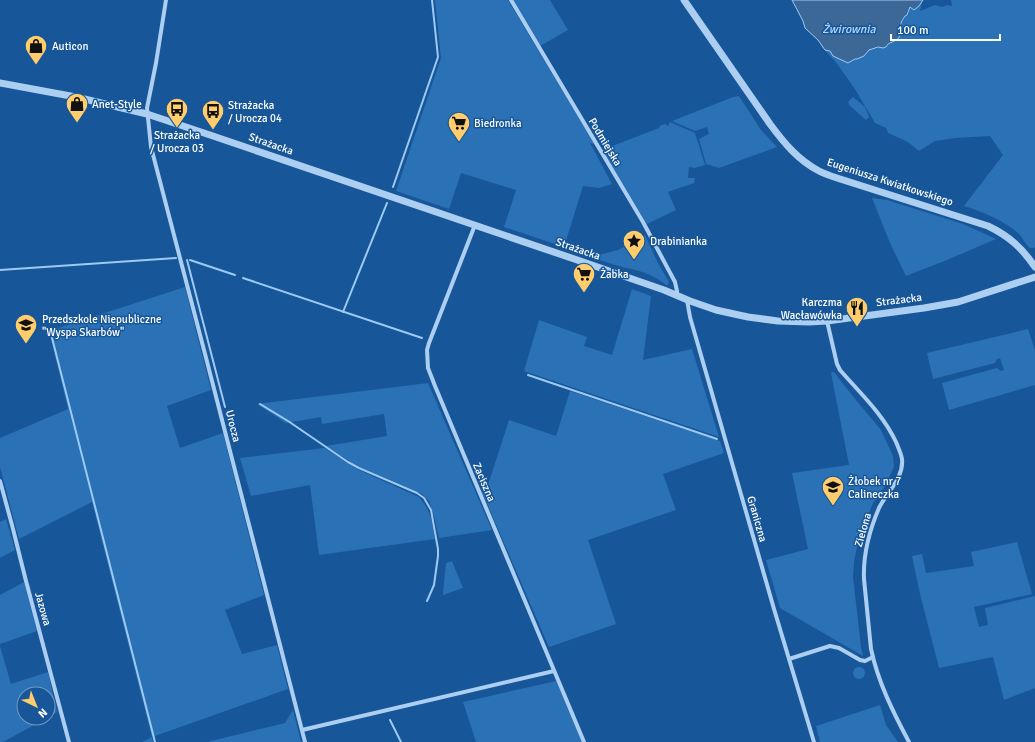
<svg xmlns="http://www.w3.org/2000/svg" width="1035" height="742" viewBox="0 0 1035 742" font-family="Signika,sans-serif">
	<rect width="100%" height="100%" fill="#175698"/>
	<g fill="#2b71b6">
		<polygon points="435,0 508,0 595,145 590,143 612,184 599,188 583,186 564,247 504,227 516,190 461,173 449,209 396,191 441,58"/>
		<polygon points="513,0 550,0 568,30 540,46"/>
		<path d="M 951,0 L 1035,0 L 1035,247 L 1033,248 L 1030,248 C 1025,244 1023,238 1018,233 C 1003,220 983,212 964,206 L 1003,155 L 990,136 L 955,138 L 935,141 L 919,151 L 908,142 L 888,133 L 886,128 L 875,123 L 855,89 L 835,61 L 821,46 L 822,45 L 825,50 L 830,51 L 853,61 L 855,59 L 857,59 L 864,56 L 869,50 L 874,48 L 886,47 L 900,33 L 899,27 L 905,16 L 908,15 L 910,7 L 919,6 L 922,2 L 920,11 L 935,5 L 942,7 L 947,5 L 952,6 Z"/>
		<polygon points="739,96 761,130 777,147 719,168 706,164 699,139 709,134 707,127 695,131 672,121 733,97"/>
		<polygon points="853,97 865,107 869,117 866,120 850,106 848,102"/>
		<polygon points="670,122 695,133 705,165 695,168 689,167 688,178 695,178 694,183 668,192 676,210 647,224 602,150 659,128 660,126 665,124 668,126"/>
		<polygon points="872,198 887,200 963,224 996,239 947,260 906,276 890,243"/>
		<path d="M 645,235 L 658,263 L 669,282 L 668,285 L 666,285 C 647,270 636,271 615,265 C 605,262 595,258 585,254 L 595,256 L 618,250 Z"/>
		<polygon points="185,287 211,390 167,406 180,448 223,433 264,595 225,610 242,654 277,645 288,689 152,737 153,742 142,742 152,737 92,502 19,539 0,467 0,438 68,409 49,331"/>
		<polygon points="632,289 651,296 643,360 692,349 719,437 524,371 539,320 587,337 584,346 612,355"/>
		<polygon points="1028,329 1035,350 1035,385 949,410 942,383 997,368 1001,371 1004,370 1000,358 997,359 995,363 933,379 927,353"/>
		<polygon points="834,372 855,399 881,430 893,456 894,467 884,488 873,503 865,523 857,547 854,562 853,577 861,647 863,656 780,608 766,560 808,549 792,473 849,465 831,373"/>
		<polygon points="428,383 492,530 439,538 434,516 429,501 422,494 356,465 326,446 387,436 384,414 322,424 321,417 286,423 257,404"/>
		<polygon points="570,391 720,441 724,453 663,474 676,510 588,540 616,624 549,647 482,492 486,491 509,420 556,436"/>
		<path d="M 325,448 L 359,470 L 419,497 C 431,511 432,521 435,539 L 319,555 L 310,485 L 251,496 L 240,458 Z"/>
		<polygon points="6,519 15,550 0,558 0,522"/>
		<polygon points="1017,542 1032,594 974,607 979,627 988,625 985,608 1035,596 1035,688 1004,700 993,657 939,668 920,594 912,556 922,554 926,573 974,566 971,552"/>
		<polygon points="452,561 463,588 443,595 443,593 446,563"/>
		<polygon points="24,582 37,631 0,644 0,595"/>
		<polygon points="0,646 11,684 48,672 57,712 48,718 48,694 24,694 24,718 47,718 3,742 0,742"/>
		<circle cx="859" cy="673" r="6"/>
		<polygon points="556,681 582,742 476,742 463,702"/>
		<polygon points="880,705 886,725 898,742 820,742 816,726"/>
		<polygon points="293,710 301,742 207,742 285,723"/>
	</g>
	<path fill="#3b6897" stroke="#9dcaf4" d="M 792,0 L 923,0 L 919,6 L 914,10 L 910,7 L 907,15 L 905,16 C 903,19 901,22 900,26 C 899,32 902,33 898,39 L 888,44 L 886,47 L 883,48 L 878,47 L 869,50 L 864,56 L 857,59 L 855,59 L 848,63 L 833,56 L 830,51 L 825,50 L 818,40 L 805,28 L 803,21 Z"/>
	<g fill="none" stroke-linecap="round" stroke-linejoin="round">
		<g stroke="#9dcaf4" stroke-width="2">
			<polyline points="393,187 438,57 432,0"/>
			<polyline points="187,260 225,407"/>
			<polyline points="190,260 235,275"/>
			<polyline points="0,270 176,258"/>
			<polyline points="243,278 422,338"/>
			<polyline points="343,312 387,203"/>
			<polyline points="50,330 155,742"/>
			<polyline points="528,375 717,439"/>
			<polyline points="260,404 288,421 348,462 359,468 417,493 424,498 431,510 438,549 438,556 434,585 427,601"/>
			<polyline points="390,720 401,742"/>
		</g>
		<g stroke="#abcef1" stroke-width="4">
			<polyline points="166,0 156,63 147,108 151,147 204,350 305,742"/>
			<polyline points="511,0 643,222 675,282 677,291 677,295"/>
			<polyline points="475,225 429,343 427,350 428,368 435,386 584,742"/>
			<polyline points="687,300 690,317 774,609 814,742"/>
			<path d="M 827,321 L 837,364 L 840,370 C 860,393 883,414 896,442 C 898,447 901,453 902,459 C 904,478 887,492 879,508 C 870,529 863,556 864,579 L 871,649 C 878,682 893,712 909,742"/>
			<polyline points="0,481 12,525 26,581 69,742"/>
			<polyline points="789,659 830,646 839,648 860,660 865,661 873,657"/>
			<polyline points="302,730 554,671"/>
		</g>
		<g stroke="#abcef1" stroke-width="7">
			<path d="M 684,0 L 770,124 C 784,143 798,160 819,171 C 825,174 831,176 837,178 L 988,226 C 1009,236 1022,248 1035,267"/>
			<polyline points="0,83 76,97 147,114 210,135 586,263 664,290 690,301 716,310 748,317 778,321 809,322 827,321 924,308 958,302 1035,277"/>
		</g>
	</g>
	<defs>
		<g id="shop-pin" transform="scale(1.15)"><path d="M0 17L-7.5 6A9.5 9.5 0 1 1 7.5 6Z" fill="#ffcd6b" stroke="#175698"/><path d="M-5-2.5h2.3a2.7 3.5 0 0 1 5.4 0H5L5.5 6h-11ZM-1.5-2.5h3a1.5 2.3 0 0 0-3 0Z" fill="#111"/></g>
		<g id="bus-pin" transform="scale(1.15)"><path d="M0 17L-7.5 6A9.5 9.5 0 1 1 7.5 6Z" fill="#ffcd6b" stroke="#175698"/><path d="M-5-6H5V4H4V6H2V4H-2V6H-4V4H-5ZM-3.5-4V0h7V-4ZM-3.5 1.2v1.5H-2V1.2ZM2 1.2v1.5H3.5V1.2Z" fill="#111"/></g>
		<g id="supermarket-pin" transform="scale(1.15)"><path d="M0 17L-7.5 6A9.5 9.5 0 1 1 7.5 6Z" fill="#ffcd6b" stroke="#175698"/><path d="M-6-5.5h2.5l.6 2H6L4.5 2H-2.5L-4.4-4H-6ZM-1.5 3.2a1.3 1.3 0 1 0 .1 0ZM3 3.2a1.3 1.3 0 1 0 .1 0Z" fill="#111"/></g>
		<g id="sight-pin" transform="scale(1.15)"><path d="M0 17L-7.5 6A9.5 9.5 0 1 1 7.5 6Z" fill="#ffcd6b" stroke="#175698"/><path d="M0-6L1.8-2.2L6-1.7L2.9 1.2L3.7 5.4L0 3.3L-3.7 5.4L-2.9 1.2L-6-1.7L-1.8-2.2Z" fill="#111"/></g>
		<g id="restaurant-pin" transform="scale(1.15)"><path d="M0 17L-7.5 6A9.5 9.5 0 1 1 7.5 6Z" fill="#ffcd6b" stroke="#175698"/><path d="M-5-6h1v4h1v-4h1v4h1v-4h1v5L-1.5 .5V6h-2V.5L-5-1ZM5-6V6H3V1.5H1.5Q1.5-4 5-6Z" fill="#111"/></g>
		<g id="school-pin" transform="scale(1.15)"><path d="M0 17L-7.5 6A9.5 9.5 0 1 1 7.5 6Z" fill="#ffcd6b" stroke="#175698"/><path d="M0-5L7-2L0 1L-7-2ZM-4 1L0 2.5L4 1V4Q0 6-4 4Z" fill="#111"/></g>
	</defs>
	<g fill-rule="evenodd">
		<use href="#shop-pin" x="36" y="46"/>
		<use href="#shop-pin" x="77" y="104"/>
		<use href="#bus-pin" x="177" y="109"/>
		<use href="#bus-pin" x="213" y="111"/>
		<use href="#supermarket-pin" x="459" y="123"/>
		<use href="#sight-pin" x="634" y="241"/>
		<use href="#supermarket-pin" x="584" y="274"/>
		<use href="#restaurant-pin" x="857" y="308"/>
		<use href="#school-pin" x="26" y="325"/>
		<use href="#school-pin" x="833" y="487"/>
	</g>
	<g text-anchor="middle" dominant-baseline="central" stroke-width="3" stroke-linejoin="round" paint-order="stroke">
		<g font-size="11" fill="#fff" stroke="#175698" text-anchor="start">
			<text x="52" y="46">Auticon</text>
			<text x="92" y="104">Anet-Style</text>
			<text x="228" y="105">Strażacka<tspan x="228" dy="13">/ Urocza 04</tspan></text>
			<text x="474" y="123">Biedronka</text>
			<text x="177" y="135" text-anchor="middle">Strażacka<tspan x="177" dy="13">/ Urocza 03</tspan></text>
			<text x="650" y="241">Drabinianka</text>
			<text x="600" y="274">Żabka</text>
			<text x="842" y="302" text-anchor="end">Karczma<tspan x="842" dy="13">Wacławówka</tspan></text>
			<text x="42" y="319">Przedszkole Niepubliczne<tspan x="42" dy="13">"Wyspa Skarbów"</tspan></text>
			<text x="848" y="481">Żłobek nr 7<tspan x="848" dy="13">Calineczka</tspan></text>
		</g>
		<g font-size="11" fill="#fff" stroke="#175698">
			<text transform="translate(605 142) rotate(59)">Podmiejska</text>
			<text transform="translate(271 144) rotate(19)">Strażacka</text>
			<text transform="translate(890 182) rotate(18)">Eugeniusza Kwiatkowskiego</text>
			<text transform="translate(578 249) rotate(19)">Strażacka</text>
			<text transform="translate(899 300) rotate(-7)">Strażacka</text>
			<text transform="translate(233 426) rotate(76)">Urocza</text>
			<text transform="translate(484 482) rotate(67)">Zaciszna</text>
			<text transform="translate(757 519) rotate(74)">Graniczna</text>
			<text transform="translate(863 530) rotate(-74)">Zielona</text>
			<text transform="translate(43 609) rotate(74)">Jazowa</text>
		</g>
		<g font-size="12" font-style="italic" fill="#b7d8f8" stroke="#175698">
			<text x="849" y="29">Żwirownia</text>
		</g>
	</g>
	<g transform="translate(36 706) rotate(137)"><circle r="19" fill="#175698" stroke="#749ac1"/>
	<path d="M0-3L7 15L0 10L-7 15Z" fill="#ffcd6b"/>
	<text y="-6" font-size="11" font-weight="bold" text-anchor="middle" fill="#ffffff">N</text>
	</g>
	<path d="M891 34v6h109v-6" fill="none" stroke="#ffffff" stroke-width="2"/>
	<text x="897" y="34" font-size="12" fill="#ffffff" stroke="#175698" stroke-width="3" paint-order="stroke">100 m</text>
</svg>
